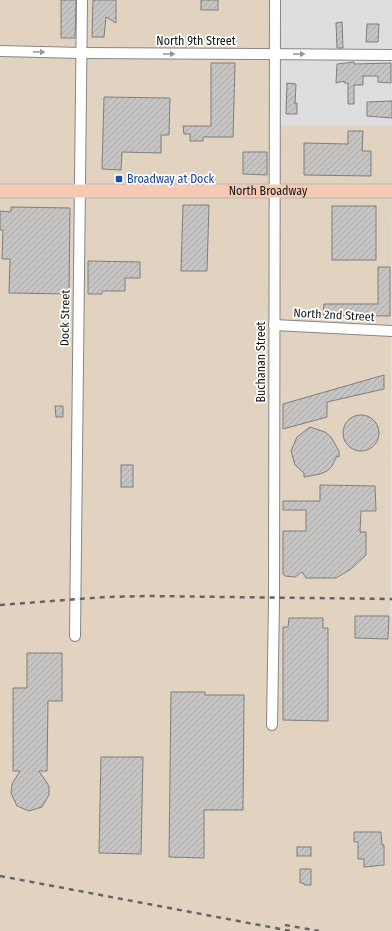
<svg xmlns="http://www.w3.org/2000/svg" width="392" height="931" viewBox="0 0 392 931" font-family="'Fira Sans Condensed',sans-serif">
	<defs>
		<pattern id="building-hatch" width="6" height="6" patternUnits="userSpaceOnUse"><rect width="6" height="6" fill="#c6c5c3"/><path d="M-1 1l2-2M0 6l6-6M5 7l2-2" fill="none" stroke="#a9a8a7"/></pattern>
	</defs>
	<rect width="100%" height="100%" fill="#dedee0"/>
	<polygon fill="#e1d3c0" points="0,0 271,0 271,125 392,126 390,617 392,618 392,931 0,931"/>
	<g fill="url(#building-hatch)" stroke="#7f7e7d">
		<polygon points="61,0 76,0 75,38 61,38"/>
		<polygon points="93,0 116,0 116,23 106,17 104,37 92,37"/>
		<rect x="201" y="0" width="17" height="10"/>
		<polygon points="342,22 343,48 337,48 336,23"/>
		<polygon points="367,24 379,24 378,42 366,42"/>
		<polygon points="354,62 354,64 391,63 391,83 378,82 378,76 363,76 363,85 354,85 354,104 348,104 348,83 344,83 344,81 336,83 337,64"/>
		<polygon points="211,63 235,63 233,137 203,137 203,141 190,141 190,134 184,134 183,126 211,126"/>
		<polygon points="287,83 296,84 295,104 297,103 297,114 286,114"/>
		<polygon points="104,97 170,98 169,135 161,135 161,153 122,152 121,170 102,169"/>
		<polygon points="392,101 392,118 367,116 367,102"/>
		<polygon points="348,131 363,131 362,151 371,151 371,176 304,175 304,143 348,144"/>
		<polygon points="243,152 267,152 267,175 243,174"/>
		<polygon points="183,205 209,205 207,271 181,271"/>
		<rect x="332" y="206" width="44" height="54"/>
		<polygon points="11,207 70,208 69,294 9,293 10,259 2,259 3,230 0,230 0,211 11,212"/>
		<polygon points="88,261 140,262 140,278 125,278 125,291 102,291 102,294 88,294"/>
		<polygon points="378,267 390,267 390,316 323,315 324,304 378,304"/>
		<polygon points="384,375 384,389 327,402 327,417 283,429 283,404"/>
		<polygon points="55,406 63,406 63,417 56,417"/>
		<circle cx="361" cy="433" r="18"/>
		<polygon points="310,427 325,432 331,437 339,451 339,457 337,456 332,466 327,471 320,474 304,477 304,473 295,465 291,451 297,437"/>
		<rect x="121" y="465" width="12" height="22"/>
		<polygon points="320,485 375,486 376,511 361,511 360,532 366,532 366,555 351,569 336,578 306,578 302,572 295,577 285,576 283,574 283,531 306,531 306,510 283,510 283,501 320,501"/>
		<polygon points="355,616 389,616 388,639 355,638"/>
		<polygon points="289,618 323,618 323,628 328,628 328,721 283,720 283,627 288,627"/>
		<polygon points="27,653 62,653 62,701 48,701 47,771 39,771 49,786 49,795 42,807 29,811 17,806 11,793 12,784 20,771 13,771 13,688 27,688"/>
		<polygon points="171,692 205,692 205,695 244,695 243,810 204,810 204,858 169,857"/>
		<polygon points="101,757 143,757 141,854 99,853"/>
		<polygon points="354,832 381,832 382,845 384,845 384,865 364,867 364,859 358,859 358,842 354,842"/>
		<rect x="297" y="847" width="14" height="9"/>
		<polygon points="300,869 311,869 311,885 304,885 304,883 300,883"/>
	</g>
	<g fill="none" stroke-linecap="round" stroke-linejoin="round">
		<g stroke="#868688" stroke-width="12">
			<g id="minor">
				<polyline points="0,51 82,53 392,55"/>
				<polyline points="274,325 392,331"/>
				<polyline points="75,636 82,0"/>
				<polyline points="272,725 274,602 275,0"/>
			</g>
		</g>
		<g stroke="#b9b9b9" stroke-width="15">
			<g id="major">
				<path id="s1" d="M 0,191 L 392,191"/>
			</g>
		</g>
		<use href="#minor" stroke="#fff" stroke-width="10"/>
		<use href="#major" stroke="#f6c9b2" stroke-width="13"/>
		<g stroke="#656567" stroke-width="2.5" stroke-dasharray="5 5" stroke-linecap="butt">
			<polyline points="0,605 106,597 145,596 392,599"/>
			<polyline points="0,876 291,931"/>
			<polyline points="285,925 319,931"/>
		</g>
	</g>
	<defs><path id="oneway-solid" d="M-6-.8H1V-3.2L6.5 0L1 3.2V.8H-6Z"/></defs>
	<g fill="#969697">
		<use href="#oneway-solid" transform="translate(39 52) rotate(2)"/>
		<use href="#oneway-solid" transform="translate(169 54)"/>
		<use href="#oneway-solid" transform="translate(299 54)"/>
	</g>
	<rect fill="#1a4fb4" stroke="#fff" stroke-width="1.5" x="115" y="175" width="8" height="8" rx="2"/>
	<g text-anchor="middle" dominant-baseline="central" stroke-width="3.5" stroke-linejoin="round" paint-order="stroke">
		<g font-size="12" fill="#161617" stroke="#fff">
			<text x="196" y="41">North 9th Street</text>
			<text stroke="none"><textPath href="#s1" startOffset="268">North Broadway</textPath></text>
			<text transform="translate(334 315) rotate(3)">North 2nd Street</text>
			<text transform="translate(65 318) rotate(-89)">Dock Street</text>
			<text transform="translate(261 362) rotate(-90)">Buchanan Street</text>
		</g>
		<g font-size="12" fill="#164399" stroke="#fff" text-anchor="start">
			<text x="127" y="179">Broadway at Dock</text>
		</g>
	</g>
</svg>
